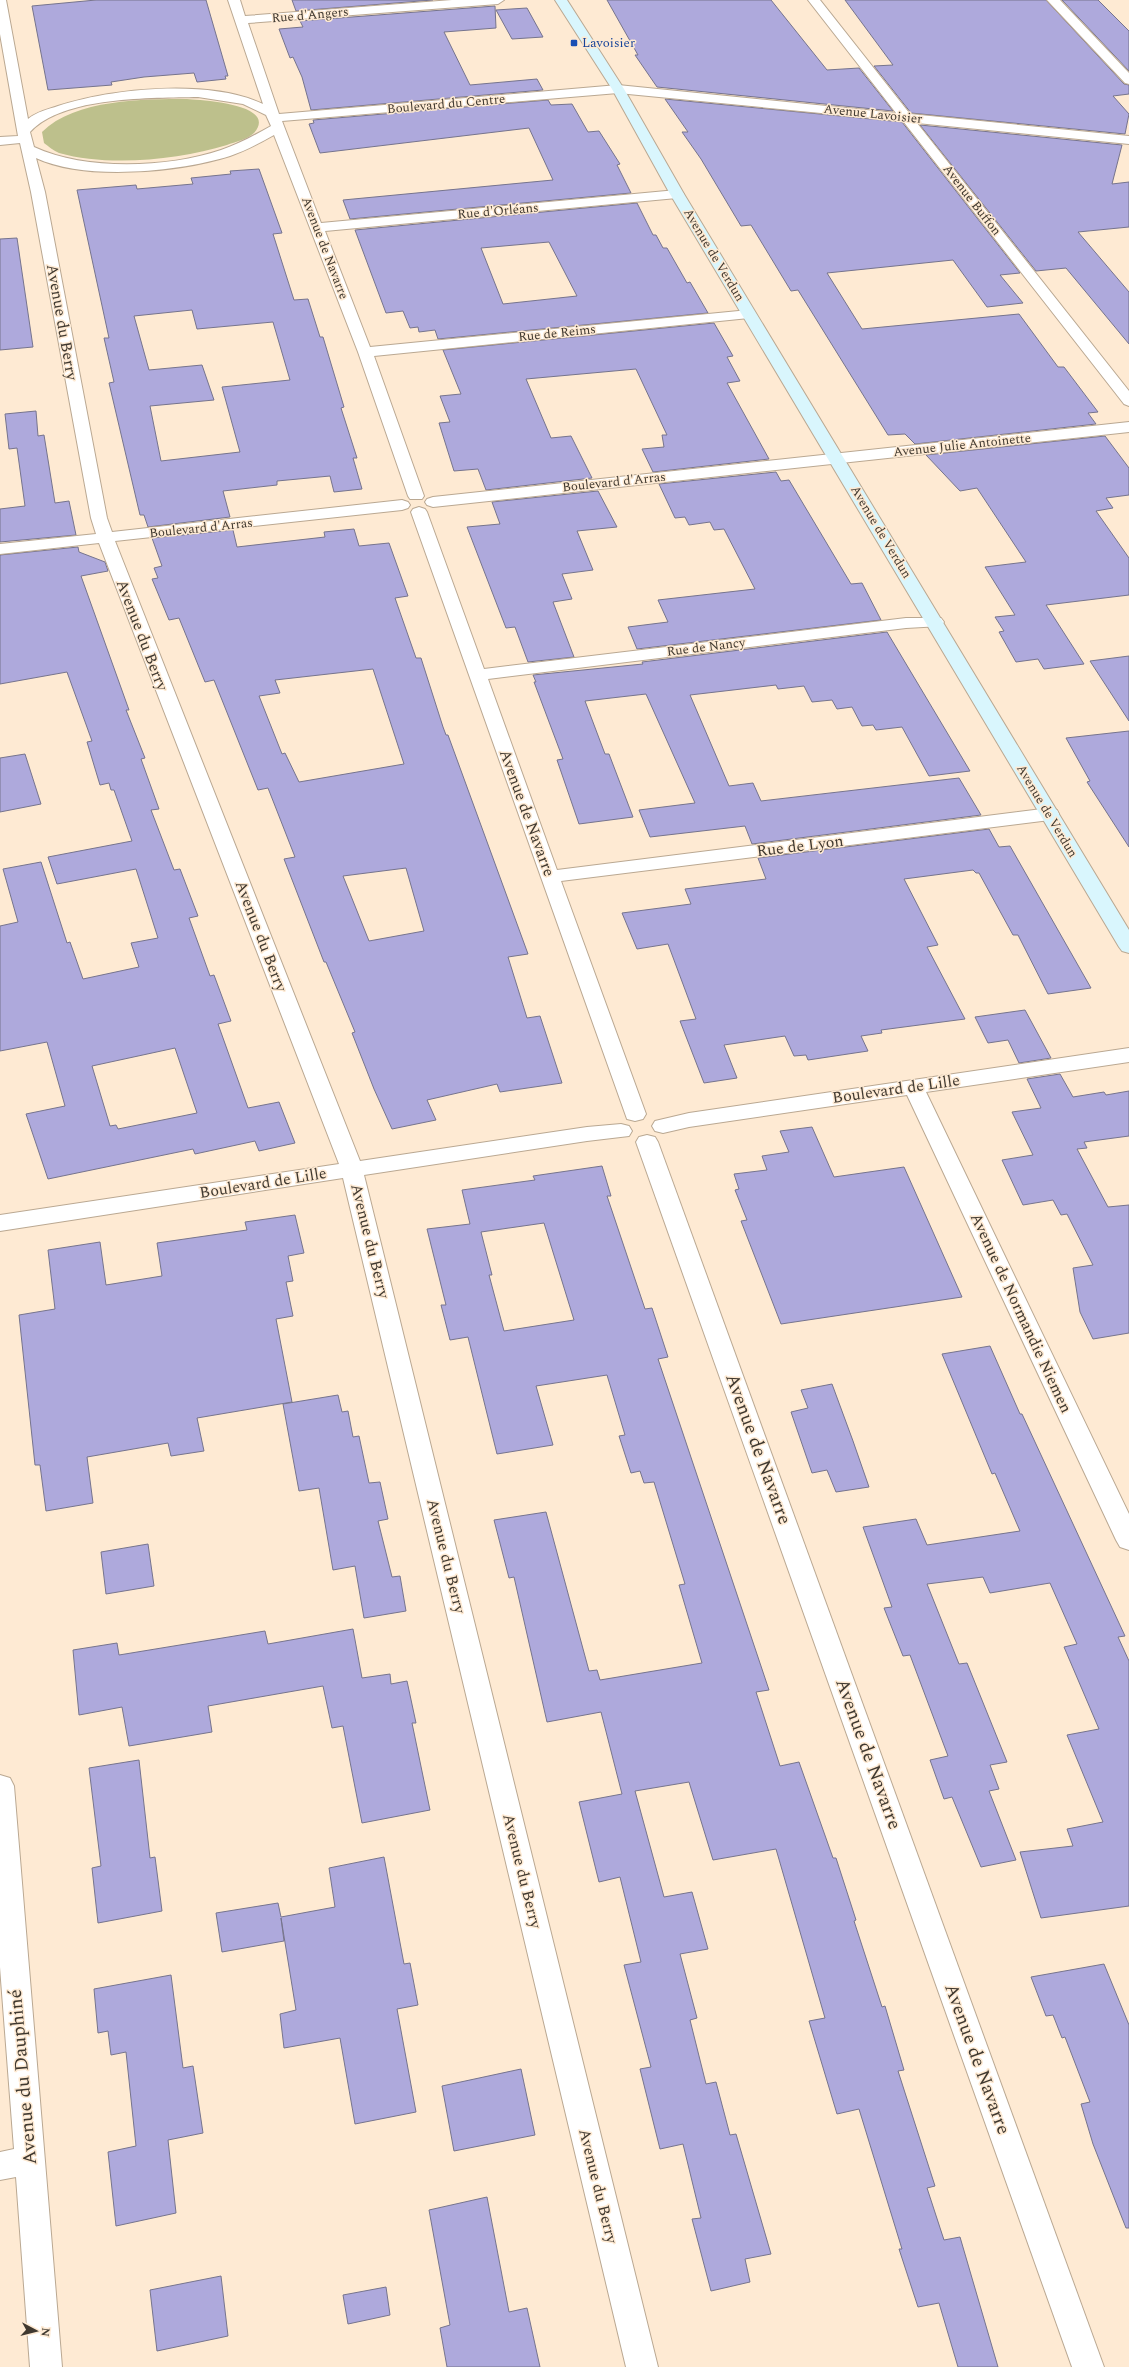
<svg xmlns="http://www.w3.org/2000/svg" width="1129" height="2367" viewBox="0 0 1129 2367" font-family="Spectral,serif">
	<rect width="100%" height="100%" fill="#feead3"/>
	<path fill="#bdc08c" d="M 187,99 C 201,100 279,104 254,133 C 248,139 235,142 227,145 C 179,160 108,167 59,153 C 54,151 48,146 44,143 L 42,132 C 75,99 144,99 187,99 Z"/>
	<g fill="#aea9dc" stroke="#76748d" fill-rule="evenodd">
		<polygon points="96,0 206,0 228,76 225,76 226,79 197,82 194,73 144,77 111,82 112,85 48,90 32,6"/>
		<polygon points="292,0 433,0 296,11"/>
		<polygon points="607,0 771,0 827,70 859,68 893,111 657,87 635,55 638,55"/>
		<polygon points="845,0 1046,0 1124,84 1129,85 1129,94 1113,96 1129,114 1125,134 911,113 874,66 893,65"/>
		<polygon points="1062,0 1098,0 1129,31 1129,71"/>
		<polygon points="495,6 496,28 444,32 470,85 537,79 543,90 311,110 302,77 293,57 290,58 279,29 303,27 300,21"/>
		<polygon points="527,8 543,37 512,39 496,10"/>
		<polygon points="665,99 902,122 1020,273 1000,275 1023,303 987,307 953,260 827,273 862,329 1019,314 1058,367 1064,367 1098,412 1088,413 1096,424 915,444 905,434 888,435 798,290 791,291 751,225 741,226 701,159 682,132 688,132"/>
		<polygon points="548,100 551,105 572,104 588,132 599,131 620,164 617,165 631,193 350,219 343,200 553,180 529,128 320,153 309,124 314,123 313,120"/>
		<polygon points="920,125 1122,145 1112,184 1129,182 1129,227 1078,232 1129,292 1129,344 1066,268 1036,271"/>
		<path d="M 259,169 L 282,233 L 273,234 L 294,300 L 308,299 L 320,337 L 323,337 L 344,407 L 341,408 L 357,458 L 353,458 L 362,489 L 334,492 L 330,476 L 277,481 L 277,485 L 223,491 L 230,517 L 148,527 L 144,515 L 140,515 L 109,383 L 114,382 L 104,338 L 109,338 L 77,190 L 136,185 L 137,189 L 193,184 L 191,178 L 231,174 L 230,171 ZM 192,310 L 197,329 L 273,322 L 290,380 L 222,387 L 240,452 L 161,461 L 150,406 L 214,400 L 202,365 L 149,370 L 134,316 Z"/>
		<path d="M 637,203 L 653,235 L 656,235 L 663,248 L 667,248 L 687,283 L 690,282 L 708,313 L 438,339 L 435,330 L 419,332 L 418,327 L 410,328 L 403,311 L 386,313 L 355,230 ZM 549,242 L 577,296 L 503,304 L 481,248 Z"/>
		<polygon points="17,238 33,347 0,350 0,239"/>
		<polygon points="714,323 733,356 727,357 740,381 727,383 769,459 653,472 642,449 664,447 662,435 667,435 636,369 526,379 551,438 571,436 592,478 486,490 478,469 454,471 439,423 450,422 440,396 461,394 443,350"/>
		<polygon points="36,411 38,436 44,435 55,503 69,501 76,535 0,542 0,509 25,506 17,448 9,449 5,414"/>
		<polygon points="1105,436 1129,468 1129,495 1106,498 1113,508 1096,511 1129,558 1129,595 1046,605 1084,664 1044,669 1038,659 1016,662 999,632 1004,631 995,617 1015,615 985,567 1026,562 977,488 960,491 926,455"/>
		<polygon points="776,472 781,481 789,480 851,584 862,583 881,620 637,649 628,627 668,622 658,600 755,589 724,529 714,530 710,522 689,525 685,517 675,518 659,484"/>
		<polygon points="598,491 617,527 577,531 593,570 562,574 572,599 553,602 574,657 528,662 515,627 506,628 467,527 500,524 492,502"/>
		<path d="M 354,529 L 359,546 L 389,543 L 408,596 L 395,598 L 416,658 L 421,658 L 443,727 L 446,735 L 448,735 L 528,954 L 508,957 L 527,1018 L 540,1016 L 562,1083 L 500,1092 L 497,1084 L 427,1100 L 436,1120 L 392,1129 L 374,1089 L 352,1033 L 355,1032 L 326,962 L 324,962 L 284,859 L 295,857 L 268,788 L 258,790 L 214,680 L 205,682 L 179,618 L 169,620 L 152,579 L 158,578 L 154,568 L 162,566 L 152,538 L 233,530 L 237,547 L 325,537 L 324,532 ZM 373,669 L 404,764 L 299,782 L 285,753 L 282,754 L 259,696 L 280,693 L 275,680 ZM 406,868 L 424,931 L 369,941 L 343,876 Z"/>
		<path d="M 78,547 L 79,552 L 105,562 L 108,571 L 81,576 L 129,710 L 126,710 L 145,758 L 141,759 L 159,809 L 151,810 L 174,870 L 180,869 L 198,916 L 189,918 L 210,976 L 214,975 L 231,1021 L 218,1024 L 248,1108 L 279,1102 L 295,1143 L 259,1151 L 255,1141 L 195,1154 L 193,1149 L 48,1179 L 26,1114 L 65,1106 L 47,1042 L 0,1051 L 0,926 L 18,922 L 3,869 L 41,862 L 67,943 L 70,942 L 83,979 L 139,967 L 131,943 L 158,938 L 136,869 L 57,884 L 48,857 L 132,841 L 114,790 L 111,790 L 109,783 L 100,785 L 87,742 L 92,741 L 67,672 L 0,684 L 0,555 ZM 175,1048 L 197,1113 L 118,1129 L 116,1125 L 110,1126 L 92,1066 Z"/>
		<polygon points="887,632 970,771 929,776 902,727 876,730 873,725 862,726 852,707 837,709 832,700 812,702 804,686 778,689 776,685 690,695 729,786 753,783 761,801 959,778 981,815 752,844 745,826 650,837 639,810 695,803 646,694 585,701 605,754 609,754 633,817 579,824 557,760 563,759 534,682 536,682 533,675 643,664 642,662"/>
		<polygon points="1129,656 1129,721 1090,661"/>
		<polygon points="1129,731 1129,847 1087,782 1090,781 1066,738"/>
		<polygon points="25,754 41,804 0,812 0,758"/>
		<polygon points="989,829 999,847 1010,846 1091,988 1048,994 1018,935 1013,935 979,873 976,873 973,870 904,879 938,945 927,947 965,1019 881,1030 882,1033 861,1036 868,1051 808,1060 806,1055 794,1056 785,1036 724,1045 737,1078 704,1083 680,1021 696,1019 668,944 637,949 622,913 691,904 685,889 766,879 758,858"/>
		<polygon points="1025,1010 1051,1058 1019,1063 1008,1040 988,1043 975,1017"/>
		<polygon points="1060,1074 1073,1097 1104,1092 1106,1095 1129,1091 1129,1136 1084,1142 1087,1148 1077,1149 1108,1207 1129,1205 1129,1333 1093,1339 1080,1312 1073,1268 1093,1265 1067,1214 1061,1215 1053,1200 1023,1205 1002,1160 1033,1155 1012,1112 1041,1108 1027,1079"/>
		<polygon points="812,1127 834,1177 904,1167 962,1297 781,1324 741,1221 747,1220 735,1190 739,1189 734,1174 767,1170 762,1156 789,1152 780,1131"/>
		<path d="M 602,1166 L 611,1196 L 607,1196 L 645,1309 L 652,1308 L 668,1357 L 658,1359 L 769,1690 L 756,1692 L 780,1766 L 799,1762 L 833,1858 L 836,1858 L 856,1920 L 854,1921 L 882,2007 L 885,2006 L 904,2070 L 898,2071 L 935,2186 L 927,2188 L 944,2240 L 960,2237 L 998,2367 L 958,2367 L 939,2303 L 918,2307 L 899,2249 L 902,2249 L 859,2109 L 837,2114 L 809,2021 L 825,2018 L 776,1849 L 713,1860 L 689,1782 L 635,1791 L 664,1897 L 692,1892 L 708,1949 L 680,1954 L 697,2018 L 690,2020 L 706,2084 L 716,2082 L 730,2135 L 736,2134 L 771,2254 L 745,2259 L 750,2282 L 711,2291 L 692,2219 L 701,2218 L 683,2144 L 660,2149 L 640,2069 L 651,2067 L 624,1965 L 641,1962 L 620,1877 L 599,1882 L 579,1802 L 622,1794 L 601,1712 L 547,1722 L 514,1577 L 509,1578 L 494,1520 L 546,1512 L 589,1671 L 597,1670 L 600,1680 L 702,1663 L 679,1585 L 685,1584 L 654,1482 L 644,1483 L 640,1471 L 631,1473 L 619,1436 L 625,1435 L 607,1375 L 536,1386 L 553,1445 L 497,1454 L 468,1337 L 450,1340 L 441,1305 L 446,1305 L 427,1229 L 470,1224 L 462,1190 L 535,1180 L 533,1176 ZM 544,1223 L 574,1320 L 504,1331 L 489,1275 L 492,1275 L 481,1232 Z"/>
		<polygon points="295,1215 304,1253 288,1256 293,1281 286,1282 293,1316 276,1319 292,1402 197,1418 204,1451 171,1456 168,1443 87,1457 93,1503 46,1511 40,1465 35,1465 19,1315 55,1309 48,1250 100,1242 106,1285 162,1276 157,1243 247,1230 245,1222"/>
		<polygon points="990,1346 1020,1414 1022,1414 1125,1636 1118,1637 1129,1661 1129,1906 1041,1918 1020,1852 1073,1846 1067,1829 1103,1822 1067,1735 1099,1729 1064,1647 1077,1644 1050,1583 990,1593 983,1577 927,1584 959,1664 967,1663 1007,1762 990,1765 999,1789 989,1791 1016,1860 981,1867 952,1797 944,1799 930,1760 948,1756 910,1655 903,1656 884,1608 892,1607 863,1527 916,1519 927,1545 1020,1531 995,1473 992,1474 942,1354"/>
		<polygon points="832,1384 853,1441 869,1487 836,1492 827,1470 812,1473 791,1412 808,1408 801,1390"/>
		<polygon points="338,1395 342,1412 348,1411 353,1437 359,1436 369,1483 380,1482 388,1519 378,1521 392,1577 400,1576 406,1611 364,1618 355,1566 333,1570 319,1488 299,1491 283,1404"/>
		<polygon points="148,1544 154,1586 106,1594 101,1552"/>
		<polygon points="353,1629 362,1678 390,1674 391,1684 407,1681 416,1723 412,1723 430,1810 362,1823 343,1726 332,1728 323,1686 208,1706 212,1732 129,1746 122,1707 79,1715 73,1650 117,1643 119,1655 265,1631 268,1644"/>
		<polygon points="139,1760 150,1858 155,1857 162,1911 98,1923 92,1868 101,1866 89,1768"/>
		<polygon points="384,1857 404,1964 410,1963 418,2005 397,2009 416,2112 355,2124 340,2038 284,2048 280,2014 296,2010 281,1918 284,1941 222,1952 216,1913 278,1903 281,1917 335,1907 329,1868"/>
		<polygon points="1104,1964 1129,2025 1129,2228 1126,2228 1093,2144 1081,2104 1090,2102 1065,2037 1062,2038 1053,2015 1046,2016 1031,1977"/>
		<polygon points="171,1975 183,2068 193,2066 203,2133 168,2140 176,2213 116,2226 108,2152 136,2146 126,2052 111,2055 108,2031 98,2033 94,1989"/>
		<polygon points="521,2069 535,2135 454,2151 442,2086"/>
		<polygon points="487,2197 509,2312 527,2308 540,2367 447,2367 440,2328 450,2325 429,2210"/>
		<polygon points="221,2276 228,2336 157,2351 150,2290"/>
		<polygon points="386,2287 390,2315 348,2324 343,2295"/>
	</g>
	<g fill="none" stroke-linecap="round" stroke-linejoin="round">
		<g stroke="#baa892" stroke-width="2">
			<g id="street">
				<path d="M 0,0 L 6,0 L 28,119 C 36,112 49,109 58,106 C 114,88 209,79 263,104 L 228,0 L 240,0 L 245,16 L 452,0 L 504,0 L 498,4 L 248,23 L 279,114 L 618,85 L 896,113 L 808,0 L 820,0 L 910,114 L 1129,136 L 1129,144 L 917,123 L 1129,391 L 1129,406 L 1124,404 L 903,121 L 618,93 L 282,121 L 321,223 L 677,190 L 684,194 L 677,198 L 325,231 L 370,347 L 749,310 L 756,314 L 749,318 L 374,356 L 424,496 L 422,499 L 410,499 L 408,496 L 358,352 L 274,135 C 260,143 245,151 230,156 C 179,172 85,181 36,158 L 45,192 L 107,518 L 112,532 L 402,500 L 408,502 L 410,505 L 408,508 L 402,510 L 115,541 L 360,1161 L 587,1127 L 621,1124 L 629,1126 L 632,1131 L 629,1136 L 587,1141 L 364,1175 L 658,2367 L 626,2367 L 343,1178 L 0,1231 L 0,1215 L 339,1164 L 99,543 L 0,554 L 0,544 L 96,534 L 91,518 L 31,192 L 20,143 L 0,145 L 0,137 L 18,136 L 0,34 ZM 198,97 L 243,104 L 266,115 L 271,126 C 255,135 239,144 221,150 C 167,168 86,171 34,147 L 30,132 C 63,96 152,98 198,97 Z"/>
				<polygon points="1047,0 1060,0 1129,73 1129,84 1125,83"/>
				<polygon points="1129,422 1129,432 433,507 427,505 425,502 427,499 433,497"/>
				<polygon points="419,507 425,509 427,512 484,669 906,618 941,618 944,622 941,626 906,628 488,679 557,870 1050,808 1057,810 1059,814 1057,818 1050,820 561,881 646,1114 643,1119 635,1121 627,1119 411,512 413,509"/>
				<polygon points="1129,1048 1129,1062 926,1092 1129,1514 1129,1550 1120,1547 1116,1540 907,1095 689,1127 663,1133 655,1131 652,1126 655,1121 689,1113"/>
				<polygon points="647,1135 655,1137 658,1142 1104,2367 1072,2367 636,1142 639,1137"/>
				<polygon points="0,1775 10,1778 14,1786 62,2367 30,2367 16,2177 0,2180 0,2152 14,2149 0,1967"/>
			</g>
		</g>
		<g stroke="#baa892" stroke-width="2">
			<polygon id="secondary" points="555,0 567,0 624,89 684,194 1129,930 1129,953 1122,951 1119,947 670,194 612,89"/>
		</g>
		<use href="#street" fill="#fff" fill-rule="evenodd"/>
		<use href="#secondary" fill="#d9f6fd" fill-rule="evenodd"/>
	</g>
	<rect fill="#1a4fb4" stroke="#feead3" stroke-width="1.5" x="570" y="39" width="8" height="8" rx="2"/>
	<g text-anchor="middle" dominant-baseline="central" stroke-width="3" stroke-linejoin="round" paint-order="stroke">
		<g font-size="13" fill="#403930" stroke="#feead3">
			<text transform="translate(310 15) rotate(-5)">Rue d'Angers</text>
			<text transform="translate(446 104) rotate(-5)">Boulevard du Centre</text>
			<text transform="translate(873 114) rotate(6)">Avenue Lavoisier</text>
			<text transform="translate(972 200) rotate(52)">Avenue Buffon</text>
			<text transform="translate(498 211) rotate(-5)">Rue d'Orléans</text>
			<text transform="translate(325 248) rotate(69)">Avenue de Navarre</text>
			<text transform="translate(714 255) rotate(59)">Avenue de Verdun</text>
			<text transform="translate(557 333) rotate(-6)">Rue de Reims</text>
			<text transform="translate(962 445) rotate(-6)">Avenue Julie Antoinette</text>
			<text transform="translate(614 482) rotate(-6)">Boulevard d'Arras</text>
			<text transform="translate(201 528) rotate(-6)">Boulevard d'Arras</text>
			<text transform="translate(881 532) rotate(59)">Avenue de Verdun</text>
			<text transform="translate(706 647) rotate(-7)">Rue de Nancy</text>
			<text transform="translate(1047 811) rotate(59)">Avenue de Verdun</text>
		</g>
		<g font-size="13" fill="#164399" stroke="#feead3" text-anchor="start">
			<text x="582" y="43">Lavoisier</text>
		</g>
		<g font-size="16" fill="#403930" stroke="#feead3">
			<text transform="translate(62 322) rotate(80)">Avenue du Berry</text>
			<text transform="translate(142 635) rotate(69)">Avenue du Berry</text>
			<text transform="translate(527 813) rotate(70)">Avenue de Navarre</text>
			<text transform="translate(800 846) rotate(-7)">Rue de Lyon</text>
			<text transform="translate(261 936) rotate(69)">Avenue du Berry</text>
			<text transform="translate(896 1089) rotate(-8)">Boulevard de Lille</text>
			<text transform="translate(263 1183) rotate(-9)">Boulevard de Lille</text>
			<text transform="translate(370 1241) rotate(76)">Avenue du Berry</text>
			<text transform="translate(1021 1313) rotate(65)">Avenue de Normandie Niemen</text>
			<text transform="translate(446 1556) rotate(76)">Avenue du Berry</text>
			<text transform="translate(522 1871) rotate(76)">Avenue du Berry</text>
			<text transform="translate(598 2186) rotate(76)">Avenue du Berry</text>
		</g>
		<g font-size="19" fill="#403930" stroke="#feead3">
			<text transform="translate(758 1449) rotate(70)">Avenue de Navarre</text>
			<text transform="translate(868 1754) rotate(70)">Avenue de Navarre</text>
			<text transform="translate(977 2059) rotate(70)">Avenue de Navarre</text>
			<text transform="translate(23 2077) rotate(-95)">Avenue du Dauphiné</text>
		</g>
	</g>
	<g transform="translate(36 2331) rotate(97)" stroke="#feead3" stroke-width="3" paint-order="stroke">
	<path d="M0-3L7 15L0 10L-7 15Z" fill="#403930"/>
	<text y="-6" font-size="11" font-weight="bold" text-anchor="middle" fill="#403930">N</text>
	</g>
</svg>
